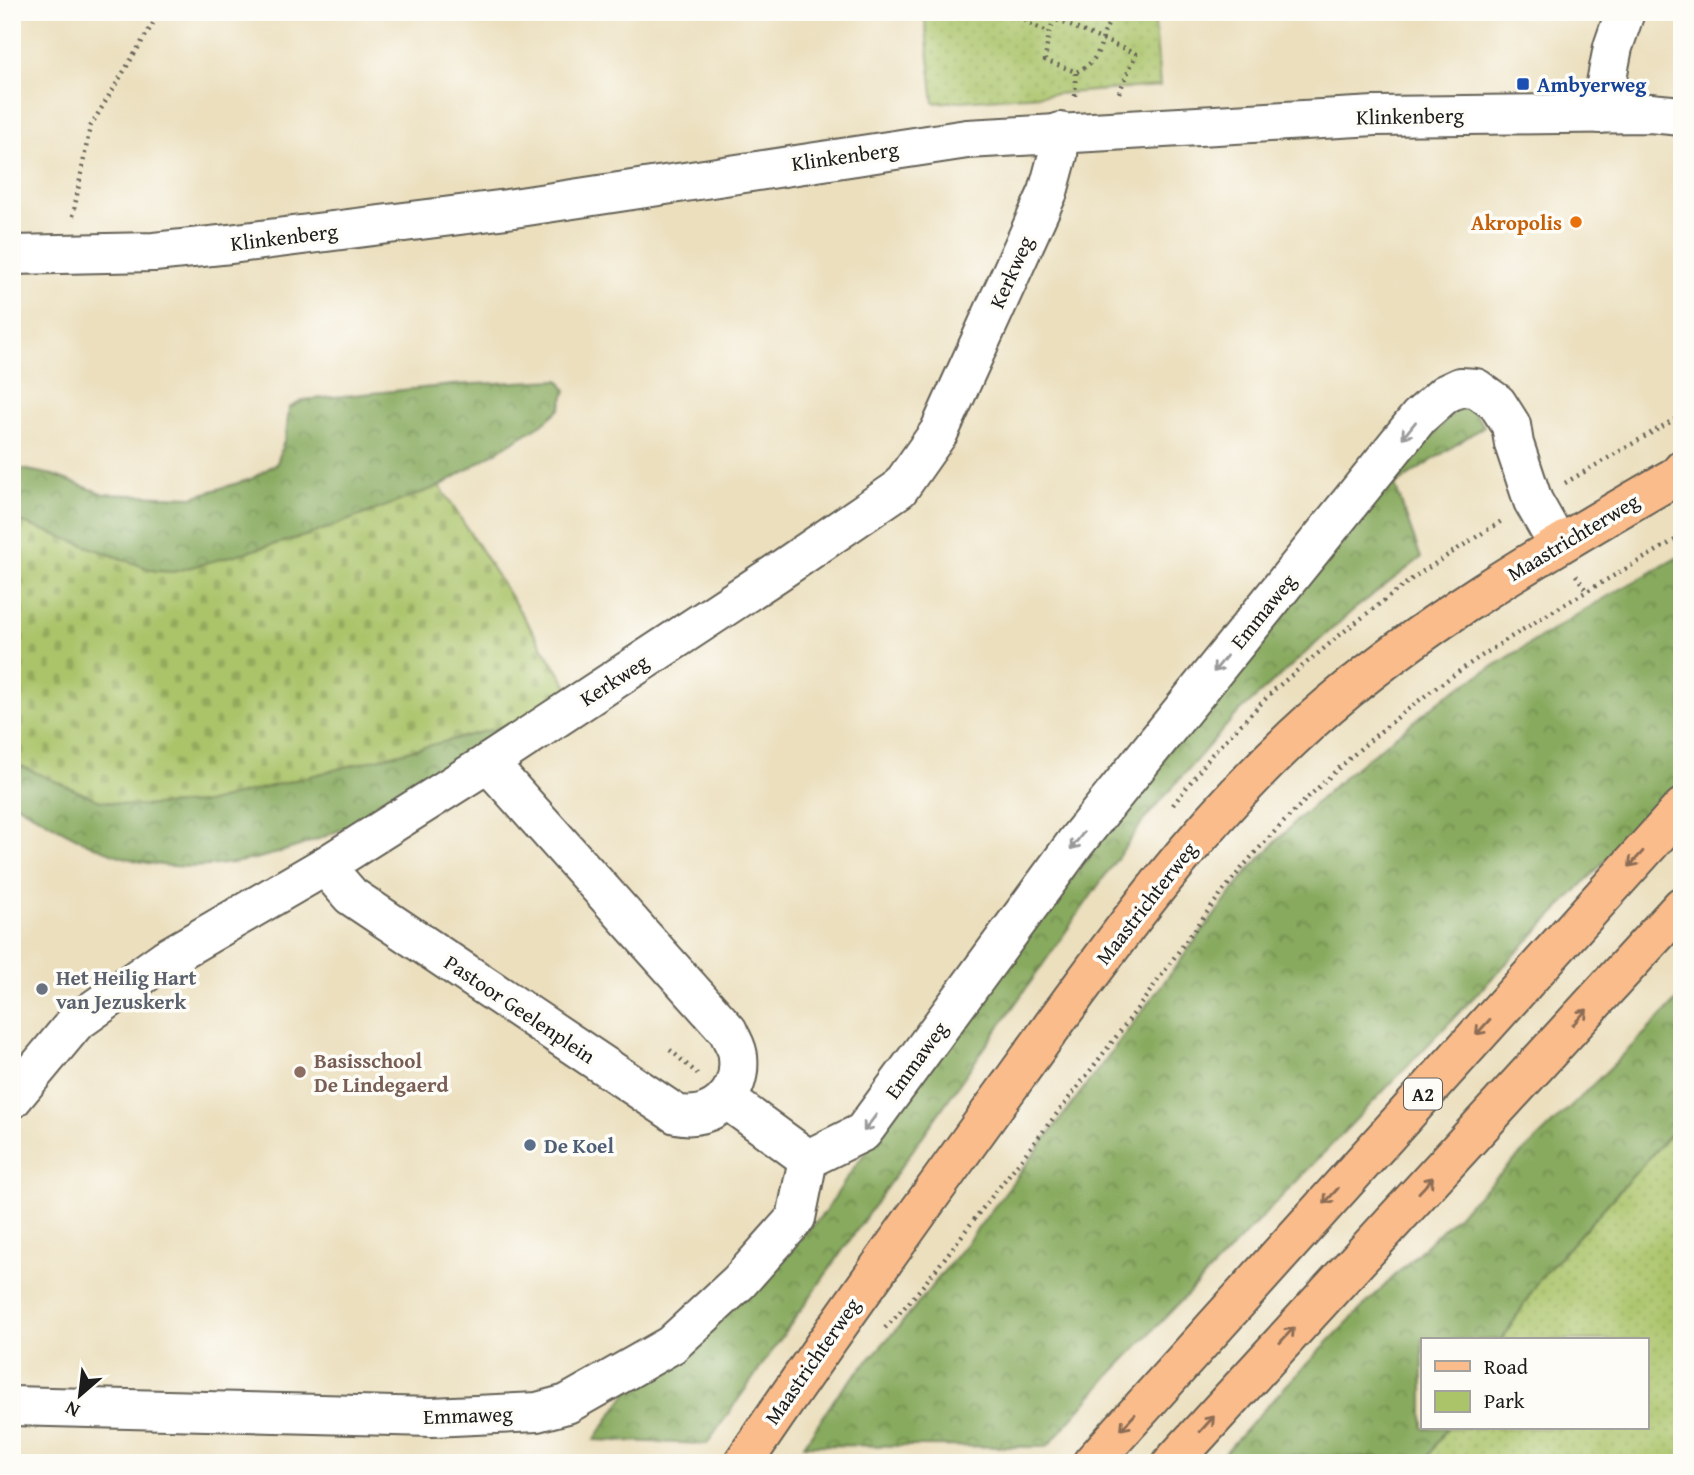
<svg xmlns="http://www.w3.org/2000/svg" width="1694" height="1475" viewBox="0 0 1694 1475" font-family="'Gentium Book Plus',serif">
	<defs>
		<pattern id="green-dots" width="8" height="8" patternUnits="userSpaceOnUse" patternTransform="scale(1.75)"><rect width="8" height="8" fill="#abc46a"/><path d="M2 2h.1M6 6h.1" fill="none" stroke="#93a85b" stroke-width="1.8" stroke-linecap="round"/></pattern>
		<pattern id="forest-crowns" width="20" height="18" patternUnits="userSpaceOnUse" patternTransform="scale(1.75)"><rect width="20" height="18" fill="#88aa5e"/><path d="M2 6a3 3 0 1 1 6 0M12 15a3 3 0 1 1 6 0" fill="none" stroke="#6e8a4d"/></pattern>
		<pattern id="cemetery-stones" width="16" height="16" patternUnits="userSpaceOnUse" patternTransform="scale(1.75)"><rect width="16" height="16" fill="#abc46a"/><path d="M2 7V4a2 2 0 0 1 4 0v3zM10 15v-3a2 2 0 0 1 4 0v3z" fill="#93a85b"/></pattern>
	</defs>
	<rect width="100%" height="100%" fill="#fdfcf7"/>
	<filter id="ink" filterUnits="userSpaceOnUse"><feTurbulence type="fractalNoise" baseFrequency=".0143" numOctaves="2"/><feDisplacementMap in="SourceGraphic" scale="14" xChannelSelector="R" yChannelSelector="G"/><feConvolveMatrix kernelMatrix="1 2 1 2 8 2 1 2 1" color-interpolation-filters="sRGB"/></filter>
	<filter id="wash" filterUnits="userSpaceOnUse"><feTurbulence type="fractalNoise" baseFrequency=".00686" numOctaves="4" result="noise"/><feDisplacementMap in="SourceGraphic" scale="28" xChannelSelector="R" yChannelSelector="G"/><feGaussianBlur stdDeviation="1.57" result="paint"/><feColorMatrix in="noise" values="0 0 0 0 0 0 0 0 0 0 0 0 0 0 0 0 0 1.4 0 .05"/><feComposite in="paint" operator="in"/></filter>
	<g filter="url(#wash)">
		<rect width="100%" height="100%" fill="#ebdfbe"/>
		<g fill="url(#green-dots)" stroke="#647043" stroke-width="2">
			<polygon points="924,12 1154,12 1160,86 934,103"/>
			<polygon points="1682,1121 1682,1461 1427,1459 1447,1428 1647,1428 1647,1340 1502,1340 1539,1280"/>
		</g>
		<g fill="url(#forest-crowns)" stroke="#52633d" stroke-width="2">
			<polygon points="559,380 566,390 560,409 542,424 440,486 309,535 173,572 155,571 12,519 12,467 53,475 104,494 192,497 251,479 277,463 286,435 289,408 304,400 452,385"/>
			<polygon points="1465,400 1484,426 1395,485 1421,558 1352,611 1233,718 1144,820 707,1444 594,1440 629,1390 774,1267 825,1212 853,1169 1210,696 1393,479"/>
			<polygon points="1682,555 1682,781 1108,1377 1047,1447 804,1445 837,1395 901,1324 966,1244 1248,871 1295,822 1345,776 1447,695 1596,603"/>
			<path d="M 540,717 C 426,784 277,893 138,861 C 93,851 52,824 12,802 L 12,762 L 98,800 L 132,806 L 205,803 Z"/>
			<path d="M 1682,995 L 1682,1121 L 1539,1280 L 1502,1340 L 1423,1340 L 1423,1428 L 1447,1428 L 1427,1459 L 1224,1454 C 1366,1291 1533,1151 1682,995 Z"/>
		</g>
		<polygon fill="url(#cemetery-stones)" stroke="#647043" stroke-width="2" points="440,486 572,693 540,717 205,803 132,806 98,800 12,762 12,519 155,571 173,572 309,535"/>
	</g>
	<g filter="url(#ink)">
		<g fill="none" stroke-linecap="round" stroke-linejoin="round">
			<g stroke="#646055" stroke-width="42">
				<g id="minor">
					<polyline points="1600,114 1613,47 1625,12"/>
					<polyline points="12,255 154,252 230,244 507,209 967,139 1375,116 1650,113 1682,116"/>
					<path d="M 325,866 L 351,896 L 676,1114 C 713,1122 742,1094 738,1057 C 738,1048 731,1039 728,1031 L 488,763"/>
					<polyline points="12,1099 75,1023 165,959 325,866 488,763 775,574 899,489 939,432 1048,192 1058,155 1060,132"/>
					<polyline points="726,1099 808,1159"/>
					<polyline points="808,1159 863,1132 1076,842 1419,417 1445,394 1460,387 1476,388 1497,403 1511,425 1514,444 1533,501 1558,545"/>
					<polyline points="12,1406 432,1417 537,1412 567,1404 671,1345 739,1282 796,1218 808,1159"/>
				</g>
			</g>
			<g stroke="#646055" stroke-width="42">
				<path id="major" d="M 743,1463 C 831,1333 923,1205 1015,1078 C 1105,953 1195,825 1311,721 C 1422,622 1550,549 1678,475 L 1682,470"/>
			</g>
			<g stroke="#646055" stroke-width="42">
				<g id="highway">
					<polyline points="1092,1463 1682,808"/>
					<polyline points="1172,1463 1682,906"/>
				</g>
			</g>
			<g stroke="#646055" stroke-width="4.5" stroke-dasharray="2 5" stroke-linecap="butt">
				<polyline points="1005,12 1049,33"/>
				<polyline points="1038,12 1136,54 1118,95"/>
				<path d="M 1057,12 L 1049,33 L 1045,60 L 1076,72 C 1109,57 1095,35 1117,12"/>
				<polyline points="1075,96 1076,72"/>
				<polyline points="73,216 90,127 160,12"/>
				<polyline points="1565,483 1682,415"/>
				<polyline points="1576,575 1587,592"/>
				<polyline points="1173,805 1213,753 1275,689 1346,630 1417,575 1503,520"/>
				<polyline points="670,1050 699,1075"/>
				<path d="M 885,1328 C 920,1293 949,1252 979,1213 C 1033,1144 1087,1076 1140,1005 C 1180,951 1218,892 1265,842 C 1333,768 1414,698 1500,644 C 1559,606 1621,572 1682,536"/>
			</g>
			<use href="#minor" stroke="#fff" stroke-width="38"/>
			<use href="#major" stroke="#fabc8b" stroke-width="38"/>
			<use href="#highway" stroke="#fabc8b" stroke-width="38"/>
		</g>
		<defs><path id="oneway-shaft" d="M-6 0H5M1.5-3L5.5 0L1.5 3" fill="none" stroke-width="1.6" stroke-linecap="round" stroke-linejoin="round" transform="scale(1.75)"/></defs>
		<g stroke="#999">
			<use href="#oneway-shaft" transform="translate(1409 430) rotate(129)"/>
			<use href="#oneway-shaft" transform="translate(1220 664) rotate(129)"/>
			<use href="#oneway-shaft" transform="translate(1077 841) rotate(128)"/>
			<use href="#oneway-shaft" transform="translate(870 1123) rotate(127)"/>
		</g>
		<g stroke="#8b6c54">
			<use href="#oneway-shaft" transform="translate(1636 859) rotate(132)"/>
			<use href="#oneway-shaft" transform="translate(1580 1017) rotate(-47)"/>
			<use href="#oneway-shaft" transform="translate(1483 1027) rotate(132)"/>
			<use href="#oneway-shaft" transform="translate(1426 1185) rotate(-47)"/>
			<use href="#oneway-shaft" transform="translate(1331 1196) rotate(132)"/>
			<use href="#oneway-shaft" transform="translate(1287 1335) rotate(-47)"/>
			<use href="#oneway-shaft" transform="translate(1128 1422) rotate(132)"/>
			<use href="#oneway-shaft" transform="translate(1207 1424) rotate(-48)"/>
		</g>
	</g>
	<rect fill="#1a4fb4" stroke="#fdfcf7" stroke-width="2.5" x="1516" y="77" width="14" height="14" rx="3.5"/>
	<circle fill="#e8710a" stroke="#fdfcf7" stroke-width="2.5" cx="1576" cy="222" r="7"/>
	<circle fill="#6b7280" stroke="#fdfcf7" stroke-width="2.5" cx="42" cy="989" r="7"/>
	<circle fill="#8d6e63" stroke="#fdfcf7" stroke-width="2.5" cx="300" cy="1072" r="7"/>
	<circle fill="#5c6f8a" stroke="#fdfcf7" stroke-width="2.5" cx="530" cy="1145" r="7"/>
	<g text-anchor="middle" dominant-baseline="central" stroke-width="7" stroke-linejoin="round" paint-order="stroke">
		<rect fill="#fdfcf7" stroke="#605f5e" stroke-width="2" x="1404" y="1078.5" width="38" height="31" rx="5"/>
		<g font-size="19" font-weight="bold" fill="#1c1c1c">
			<text x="1423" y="1094">A2</text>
		</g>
		<g font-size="21" font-weight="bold" fill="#164399" stroke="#fdfcf7" text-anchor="start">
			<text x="1537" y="84">Ambyerweg</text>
		</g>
		<g font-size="21" fill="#1c1c1c" stroke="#fdfcf7">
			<text transform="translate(1410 116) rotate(-1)">Klinkenberg</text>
			<text transform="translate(845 156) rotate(-8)">Klinkenberg</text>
			<text transform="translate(284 237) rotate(-7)">Klinkenberg</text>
			<text transform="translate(1011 272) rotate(-66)">Kerkweg</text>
			<text transform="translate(1573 537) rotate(-31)">Maastrichterweg</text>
			<text transform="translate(1263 611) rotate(-51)">Emmaweg</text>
			<text transform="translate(614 680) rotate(-33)">Kerkweg</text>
			<text transform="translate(1146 903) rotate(-52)">Maastrichterweg</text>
			<text transform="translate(520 1009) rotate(34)">Pastoor Geelenplein</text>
			<text transform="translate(916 1060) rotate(-54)">Emmaweg</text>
			<text transform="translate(812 1361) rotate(-55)">Maastrichterweg</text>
			<text transform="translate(468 1415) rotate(-2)">Emmaweg</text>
		</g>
		<g font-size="21" font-weight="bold" fill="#c56008" stroke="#fdfcf7" text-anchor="end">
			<text x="1562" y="222">Akropolis</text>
		</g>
		<g font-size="21" font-weight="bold" fill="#5b616d" stroke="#fdfcf7" text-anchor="start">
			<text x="56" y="977">Het Heilig Hart<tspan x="56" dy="24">van Jezuskerk</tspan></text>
		</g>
		<g font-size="21" font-weight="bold" fill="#785e54" stroke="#fdfcf7" text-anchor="start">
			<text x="314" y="1060">Basisschool<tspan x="314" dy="24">De Lindegaerd</tspan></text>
		</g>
		<g font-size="21" font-weight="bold" fill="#4e5e75" stroke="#fdfcf7" text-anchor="start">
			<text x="544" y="1145">De Koel</text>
		</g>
	</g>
	<rect width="1694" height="1475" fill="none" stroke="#fdfcf7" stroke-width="42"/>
	<rect x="1421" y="1338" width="228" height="91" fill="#fdfcf7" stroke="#a3a29f" stroke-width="2"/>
	<rect x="1435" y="1361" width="35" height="10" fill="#fabc8b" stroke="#a3a29f" stroke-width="2"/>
	<text x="1484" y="1374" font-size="21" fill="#1c1c1c">Road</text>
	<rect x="1435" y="1391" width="35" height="21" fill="#abc46a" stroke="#a3a29f" stroke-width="2"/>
	<text x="1484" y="1408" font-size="21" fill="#1c1c1c">Park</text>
	<g transform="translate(80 1395) rotate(208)" stroke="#fdfcf7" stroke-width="5" paint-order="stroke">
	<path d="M0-5L12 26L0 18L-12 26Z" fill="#1c1c1c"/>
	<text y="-10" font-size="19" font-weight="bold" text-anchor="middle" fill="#1c1c1c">N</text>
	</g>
</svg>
